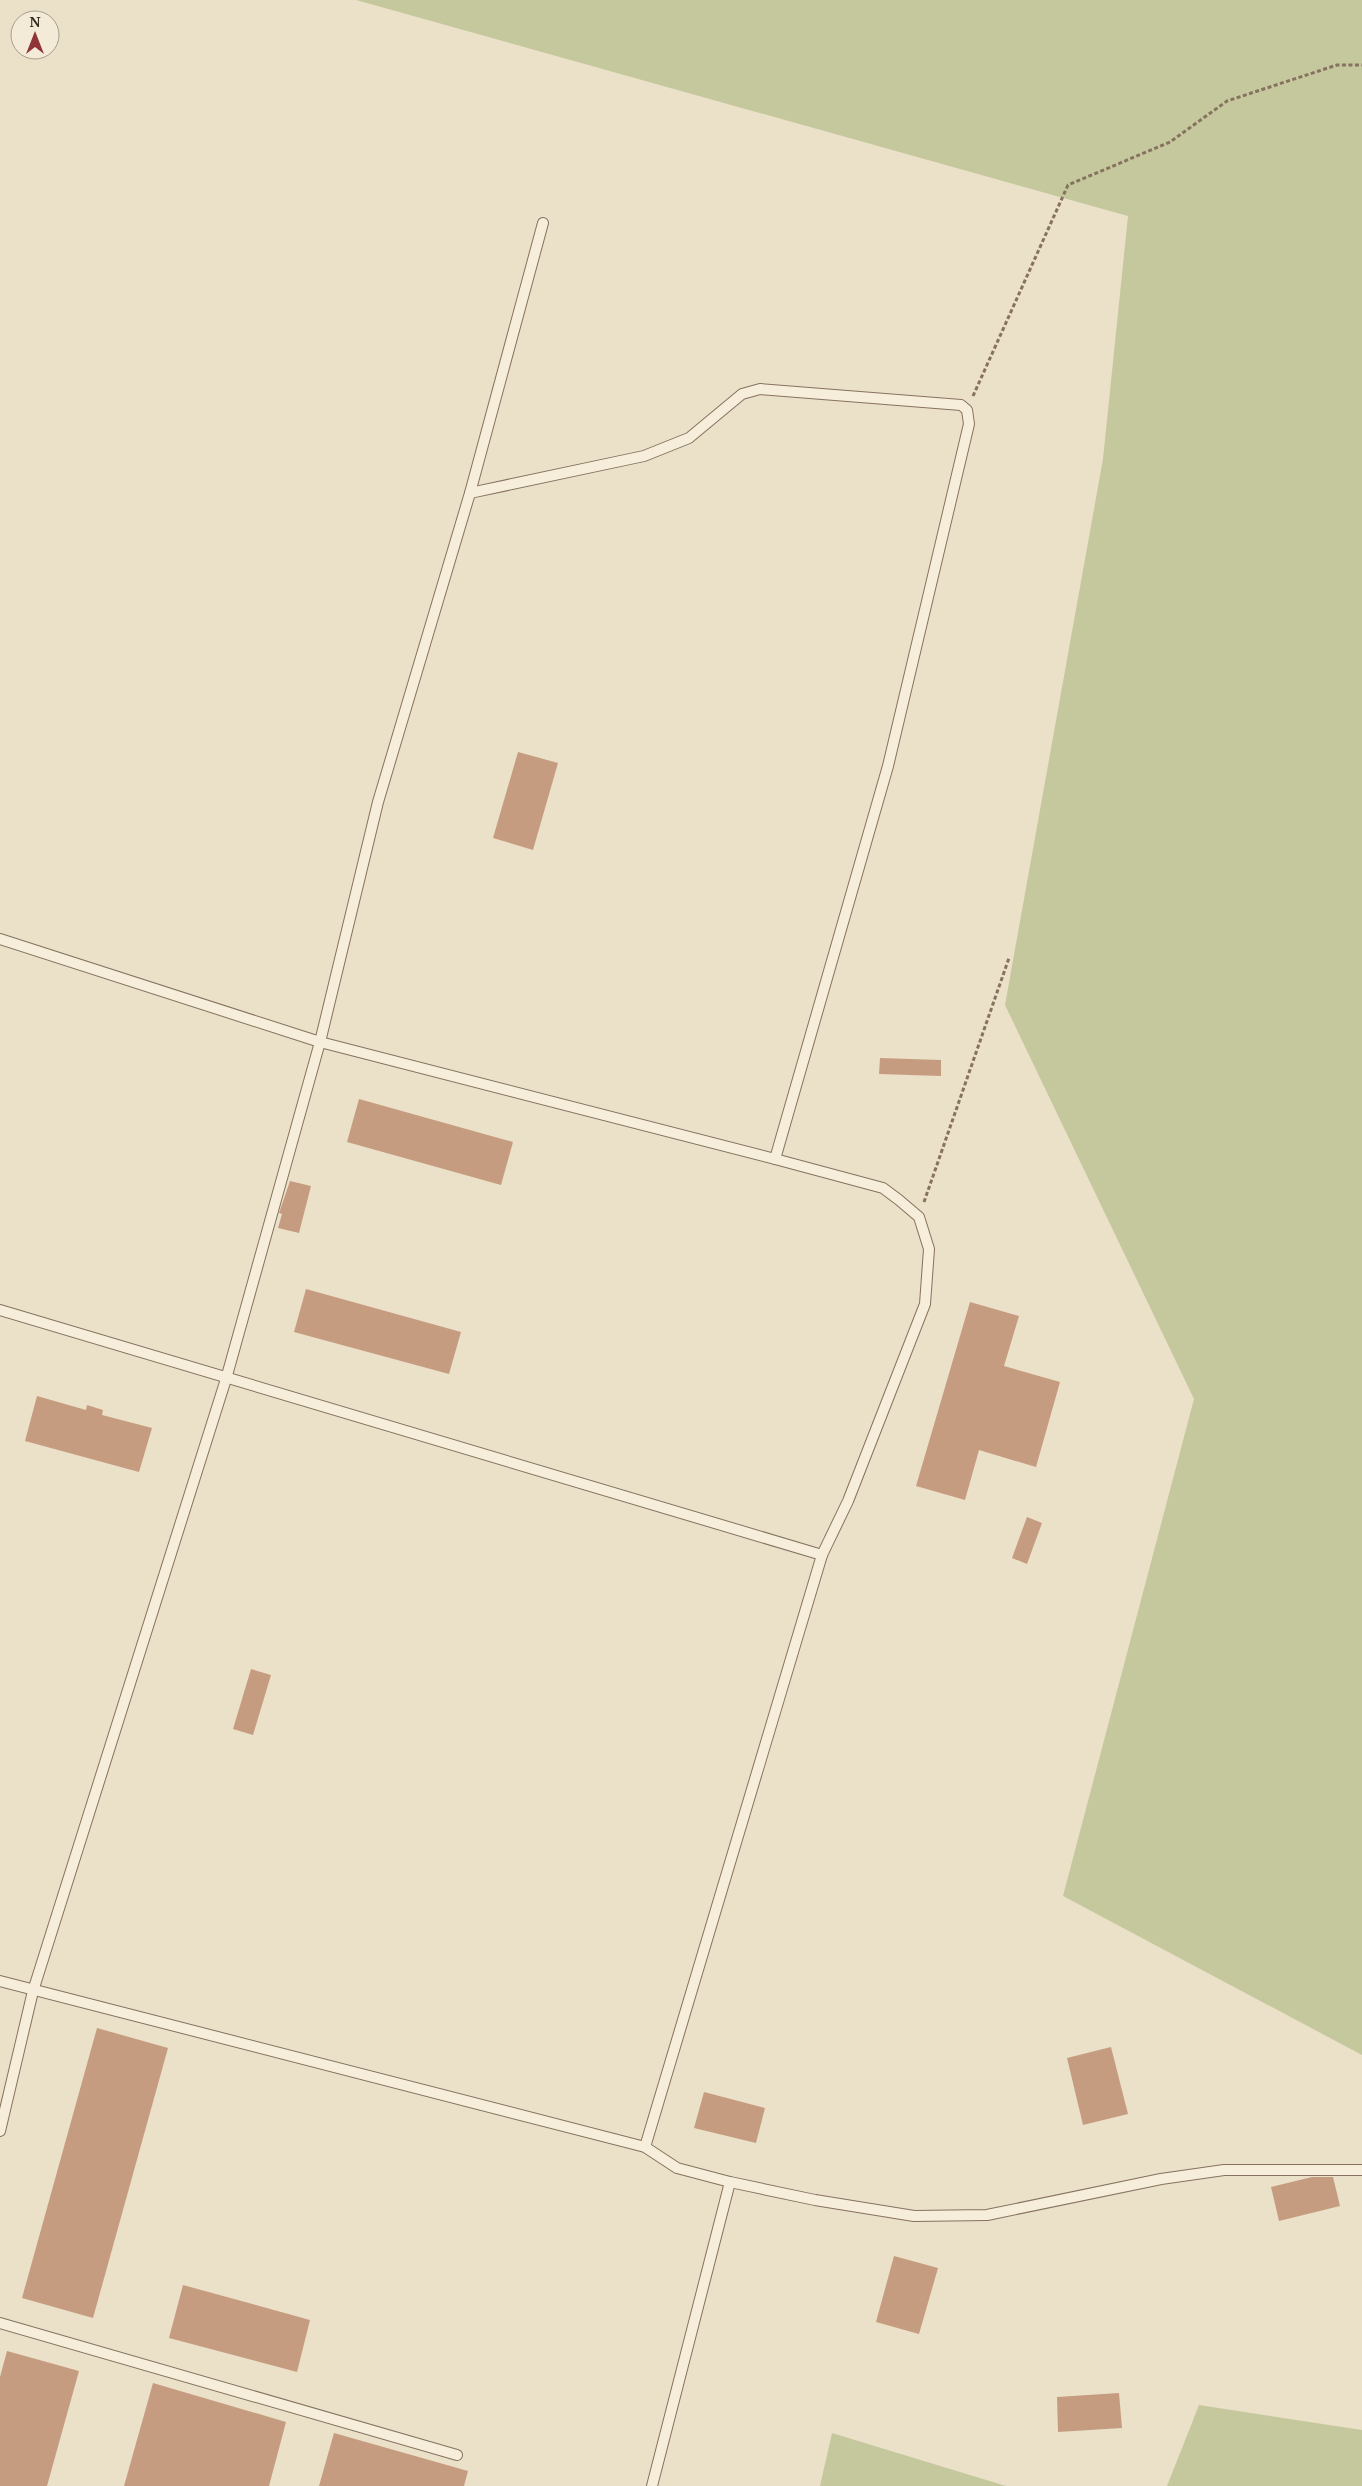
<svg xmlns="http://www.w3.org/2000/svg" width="1362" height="2486" viewBox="0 0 1362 2486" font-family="'Noto Serif',serif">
	<rect width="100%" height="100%" fill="#ebe0c8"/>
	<g fill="#c5c89d">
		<polygon points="356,0 1362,0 1362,2055 1063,1896 1194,1399 1005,1005 1103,459 1128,216"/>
		<polygon points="1199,2405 1362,2430 1362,2486 1167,2486"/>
		<polygon points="832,2433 1006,2486 820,2486"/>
	</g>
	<g fill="#c69c81">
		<polygon points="518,752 558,763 533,850 493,838"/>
		<polygon points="880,1058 941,1060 941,1076 879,1074"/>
		<polygon points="359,1099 513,1142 501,1185 347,1142"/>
		<polygon points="290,1181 311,1186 299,1233 278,1228 282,1214 279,1213"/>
		<polygon points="306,1289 461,1332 449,1374 294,1332"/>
		<polygon points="970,1302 1019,1316 1004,1366 1060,1382 1036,1467 979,1450 965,1500 916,1486"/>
		<polygon points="37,1396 86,1410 87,1405 103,1410 102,1415 152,1428 139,1472 25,1441"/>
		<polygon points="1027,1517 1042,1523 1027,1564 1012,1558"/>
		<polygon points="251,1669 271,1675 253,1735 233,1729"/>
		<polygon points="97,2028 168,2048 93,2318 22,2298"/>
		<polygon points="1111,2047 1128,2114 1083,2125 1067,2058"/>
		<polygon points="704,2092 765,2108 756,2143 694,2128"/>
		<polygon points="1312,2177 1333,2177 1340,2206 1279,2221 1271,2187"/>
		<polygon points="894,2256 938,2268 919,2334 876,2322"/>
		<polygon points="183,2285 310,2320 297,2372 169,2338"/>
		<polygon points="7,2351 79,2371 47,2486 0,2486 0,2377"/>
		<polygon points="153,2383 286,2422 269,2486 124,2486"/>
		<polygon points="1119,2393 1122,2428 1058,2432 1057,2397"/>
		<polygon points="334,2433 468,2471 464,2486 319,2486"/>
	</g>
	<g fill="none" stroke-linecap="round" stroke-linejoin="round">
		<g stroke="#86725f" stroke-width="12">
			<g id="service">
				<polyline points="470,493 644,456 689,438 742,394 760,389 961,405 967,410 969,424 888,766 775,1159"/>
				<polyline points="0,939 320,1042 775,1159 883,1188 899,1200 919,1217 929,1249 925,1304 848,1501 822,1555"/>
				<polyline points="0,1310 822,1555 645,2147"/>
				<polyline points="0,1981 645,2147 677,2168 730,2182 815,2200 914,2216 987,2215 1161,2179 1224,2170 1362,2170"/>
				<polyline points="0,2131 33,1991 226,1379 320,1042 378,802 470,493 543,223"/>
				<polyline points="0,2323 457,2455"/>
				<polyline points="652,2486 730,2182"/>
			</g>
		</g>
		<g stroke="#86725f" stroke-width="3" stroke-dasharray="4 2.5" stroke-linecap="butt">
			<polyline points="973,396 1068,185 1170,142 1227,101 1337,65 1362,65"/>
			<polyline points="924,1202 1009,958"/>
		</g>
		<use href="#service" stroke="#f6eddb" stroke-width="10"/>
	</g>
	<g transform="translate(35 35)"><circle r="24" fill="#f3ead7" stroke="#a89e8e"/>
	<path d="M0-4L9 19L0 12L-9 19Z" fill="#903437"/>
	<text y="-8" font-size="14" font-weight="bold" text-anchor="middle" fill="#372b21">N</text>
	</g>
</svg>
